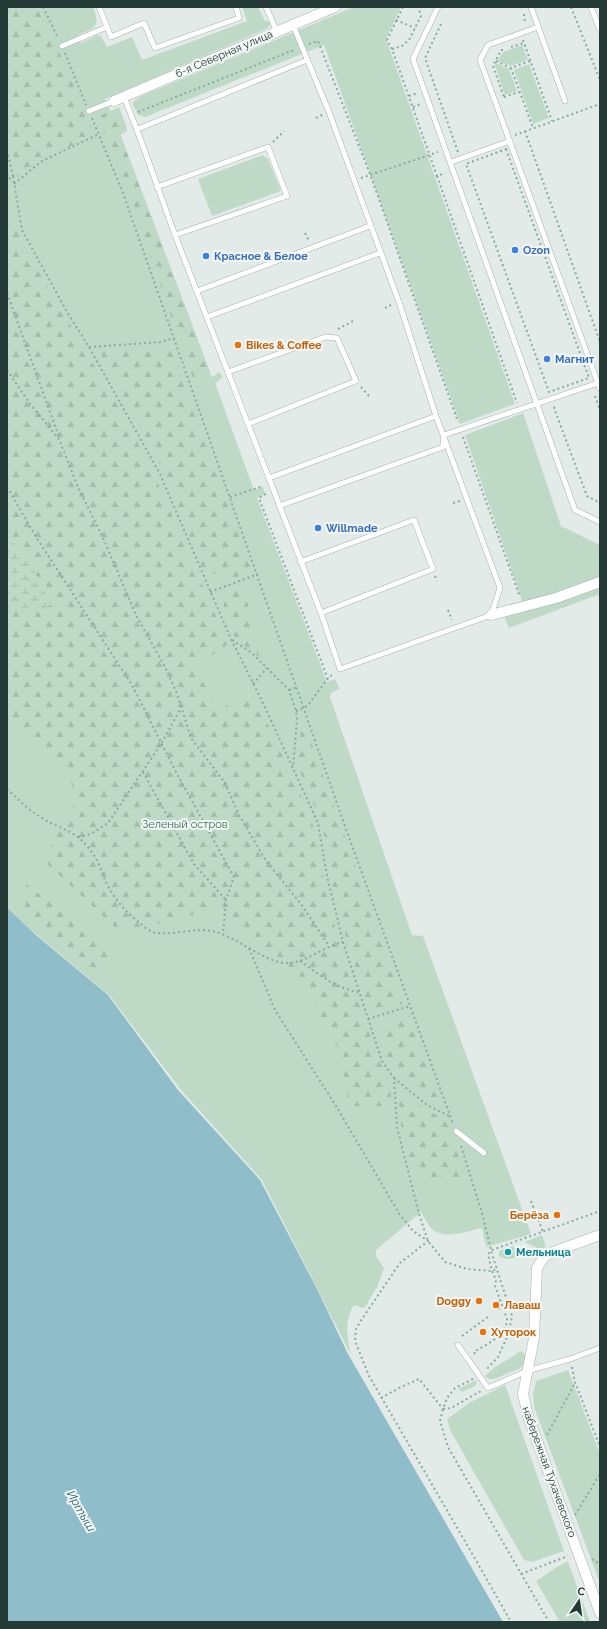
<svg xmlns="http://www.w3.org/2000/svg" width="607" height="1629" viewBox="0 0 607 1629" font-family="Raleway,sans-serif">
	<defs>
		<pattern id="forest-firs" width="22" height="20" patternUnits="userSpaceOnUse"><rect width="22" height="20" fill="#bedac7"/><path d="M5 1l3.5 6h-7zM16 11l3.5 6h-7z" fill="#a3bcac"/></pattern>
		<pattern id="wetland-marsh" width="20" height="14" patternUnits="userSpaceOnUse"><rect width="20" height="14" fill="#bedac7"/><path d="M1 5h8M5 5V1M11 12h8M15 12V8" fill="none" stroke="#a3bcac"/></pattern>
	</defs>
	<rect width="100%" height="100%" fill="#e3ebe8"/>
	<g fill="#bedac7">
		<path d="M 7,7 L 93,7 C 101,27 95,28 78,35 L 81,43 L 97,35 L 101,36 L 107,47 L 132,37 L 142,60 L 247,21 L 242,7 L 258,7 L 265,21 L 269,22 L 270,24 L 268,28 L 105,99 L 120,133 L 211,375 L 212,377 L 220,372 L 222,378 L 215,383 L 254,490 L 263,487 L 265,494 L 257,498 L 327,682 L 335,679 L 340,689 L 332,692 L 330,697 L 412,935 L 423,936 L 531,1234 L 486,1247 L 482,1228 C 466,1231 444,1241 431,1228 C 427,1223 424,1217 421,1212 L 376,1250 L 376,1256 L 384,1268 L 377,1287 L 365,1307 L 362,1308 L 354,1305 C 344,1320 347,1338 351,1355 L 262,1180 L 181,1090 L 110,996 L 7,910 Z"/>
		<polygon points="354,7 401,7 386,39 515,404 460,424 324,45 145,117 138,115 133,105 133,102 139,97"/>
		<polygon points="522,45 528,60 511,66 498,61 503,52"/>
		<polygon points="496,63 509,69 517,91 505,95 495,66"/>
		<polygon points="529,64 549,118 533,124 514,70"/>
		<polygon points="263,155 268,159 281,191 212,216 198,179"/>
		<polygon points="523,413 561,526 600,545 600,594 509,628 503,614 523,603 465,435"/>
		<polygon points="542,1235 546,1247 540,1249 524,1242"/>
		<polygon points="514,1246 516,1253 515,1258 506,1259 499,1256 499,1251"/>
		<polygon points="521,1351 527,1357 521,1368 494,1379 489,1379 485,1376 494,1368"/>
		<polygon points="568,1370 600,1454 600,1583 534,1407 533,1393 536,1381"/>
		<polygon points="477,1380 475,1386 462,1392 458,1389"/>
		<polygon points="505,1385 564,1551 532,1562 524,1560 450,1430 447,1419 469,1403"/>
		<polygon points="568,1561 568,1562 590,1622 560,1622 536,1581 557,1567"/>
	</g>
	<g fill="url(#forest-firs)">
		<polygon points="7,7 37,7 62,58 95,135 41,160 18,180 16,162 7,137"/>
		<polygon points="119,107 127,128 127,131 120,135 210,372 193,378 183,351 187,349 184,341 180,342 157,275 161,273 159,266 154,267 128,191 107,141 111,139 108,132 104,134 98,121 99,116"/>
		<polygon points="7,172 15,224 23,244 119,408 154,474 228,644 194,668 221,710 250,688 267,722 301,796 316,833 323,879 340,948 372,1040 382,1066 387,1075 390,1086 392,1106 349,1106 339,1050 300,976 269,949 216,909 121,933 43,860 76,800 68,771 24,732 7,714 7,607 28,614 35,572 7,534"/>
		<path d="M 172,347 L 252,571 L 230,580 C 222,573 212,575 203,570 L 163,470 L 167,468 L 164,462 L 160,464 L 99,351 Z"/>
		<path d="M 242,586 L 252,617 L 259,657 C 252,650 238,642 233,635 C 223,620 221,606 228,590 Z"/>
		<polygon points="301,719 303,719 404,1003 382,1009 368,1006 363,994 341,921 333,886 322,824 300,772 299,758"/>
		<polygon points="26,884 113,951 105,970 86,967 25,921"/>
		<path d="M 408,1011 L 443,1108 C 426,1101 400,1081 390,1065 C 384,1056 381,1044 377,1033 L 386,1019 Z"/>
		<polygon points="403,1096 410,1098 430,1112 448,1121 466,1180 441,1183 411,1168 401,1125 399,1100"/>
	</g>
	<polygon fill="url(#wetland-marsh)" points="7,534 35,572 51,605 28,614 7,607"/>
	<polygon fill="#90bdca" points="7,908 37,936 108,995 178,1090 260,1180 318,1291 348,1354 503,1622 7,1622"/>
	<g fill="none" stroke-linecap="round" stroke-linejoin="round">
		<g stroke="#a6b2af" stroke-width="6">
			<g id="lane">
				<polyline points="99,7 111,37 144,23 155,48 239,18 236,7"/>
				<polyline points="266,7 277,32"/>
				<path d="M 438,7 L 413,59 C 468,209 520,360 575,510 L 600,522"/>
				<polyline points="531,7 565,101"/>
				<polyline points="591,7 600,30"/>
				<polyline points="538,27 488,45 480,60 600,389"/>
				<polyline points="62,46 107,27"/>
				<path d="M 124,97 C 143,143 158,189 175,235 L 321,613 L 340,669 L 491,615 L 500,588 L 436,416 L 399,302 L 329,112 L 293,25"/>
				<polyline points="89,111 114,101"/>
				<polyline points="138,129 307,60"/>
				<polyline points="451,162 510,141"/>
				<polyline points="157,187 268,147 287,196 175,235"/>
				<polyline points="197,291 370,226"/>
				<polyline points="207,317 380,253"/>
				<polyline points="228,372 325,337 337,338 356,381 248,424"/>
				<polyline points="269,478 436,416"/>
				<polyline points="279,506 443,447 444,435 598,383"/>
				<polyline points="300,562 414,520 433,569 321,613"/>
				<polyline points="456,1131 484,1153"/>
				<polyline points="458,1345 488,1388 527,1371 570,1359 600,1348"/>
			</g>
		</g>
		<g stroke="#a6b2af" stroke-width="11">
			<g id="street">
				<polyline points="114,101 335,7"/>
				<polyline points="491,615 556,598 600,582"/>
				<polyline points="600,1235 553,1252 544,1257 537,1268 534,1338 523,1394 528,1416 600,1613"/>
			</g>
		</g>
		<g stroke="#86aba2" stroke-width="2" stroke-dasharray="2 3" stroke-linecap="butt">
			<polyline points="43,7 58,38"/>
			<polyline points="403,7 387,40 392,49 437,176 445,173"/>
			<polyline points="571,7 600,80"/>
			<polyline points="524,14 525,23"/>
			<polyline points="396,20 415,28"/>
			<polyline points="441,24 425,58 458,152"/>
			<polyline points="523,40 552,121"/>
			<polyline points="309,44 318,41 370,174 458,422"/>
			<polyline points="511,47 524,43"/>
			<polyline points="392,49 402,46 409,40 421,16 418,7"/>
			<polyline points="503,50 501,50 493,66 504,97"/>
			<polyline points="65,53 86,105"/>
			<polyline points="496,61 511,68"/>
			<polyline points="530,61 511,68 533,128"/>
			<polyline points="409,96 415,94 418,95"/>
			<polyline points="504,97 519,92"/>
			<polyline points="413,107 421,104"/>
			<polyline points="138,112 294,50"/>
			<polyline points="92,118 123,193 346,829 453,1124"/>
			<polyline points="316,118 322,115"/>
			<polyline points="525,131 600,342"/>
			<polyline points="515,135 600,104"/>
			<polyline points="273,142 284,131"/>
			<polygon points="506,149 589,378 549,392 466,164"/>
			<polyline points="7,150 13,176 7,180"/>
			<polyline points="13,176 22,230 67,312 89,347 160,474 231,639 263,703 318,823 327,876 343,942 382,1061 394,1078 397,1127 419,1214 428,1241 445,1262 467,1269 492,1271 497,1269"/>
			<polyline points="437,176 517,403"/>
			<polyline points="361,178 438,152"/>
			<polyline points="14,184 42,161 99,134"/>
			<polyline points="305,233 309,241"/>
			<polyline points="7,293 59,437"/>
			<polyline points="385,308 391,305"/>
			<polyline points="338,329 353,321"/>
			<polyline points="89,347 161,342 174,338"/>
			<polyline points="7,370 30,404 59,439 77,485 104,540 136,615 165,667 176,691 191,738 225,783 238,813 266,861 301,904 329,946"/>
			<polyline points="361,387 369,396"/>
			<polyline points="595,396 600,410"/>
			<polyline points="555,407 554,408 587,496 600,503"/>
			<polyline points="463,437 520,597"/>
			<polyline points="7,487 36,537 132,685 177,774 234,877 226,900 223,934"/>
			<polyline points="266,494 259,498 328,679"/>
			<polyline points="230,497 263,486"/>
			<polyline points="453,503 460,501"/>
			<polyline points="435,576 437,581"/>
			<polyline points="210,592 258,574"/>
			<polyline points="448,610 452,620"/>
			<polyline points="232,640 252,653 289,690 296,711 297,719 293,768"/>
			<polyline points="253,684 267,668"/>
			<polyline points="289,690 297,687"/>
			<polyline points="296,711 304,708 308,705 329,677 334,674"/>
			<polyline points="143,772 194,864 226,900"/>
			<path d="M 7,789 C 17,798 27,809 39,816 C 51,825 68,829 79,838 C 88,846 96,856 100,867 C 103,873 104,879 107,884 C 114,899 127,913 140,923 C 143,926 148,930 152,932 C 173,937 195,926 216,932 C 239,938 267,965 290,963 C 306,962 325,946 343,942"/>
			<polyline points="78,837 91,834 108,823 161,744 181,708"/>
			<polyline points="249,948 275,1010 336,1106 400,1215 413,1231 428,1241 400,1263 362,1319 356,1329 355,1341 369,1376 477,1562 511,1622"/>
			<path d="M 300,961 C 319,974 336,989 359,992"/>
			<polyline points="368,1019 410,1006"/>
			<polyline points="394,1078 427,1105 449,1116"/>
			<polyline points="461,1146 482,1213 492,1254 512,1316 509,1333 503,1346 498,1357 486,1370"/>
			<polyline points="531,1201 543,1232"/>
			<polyline points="498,1309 502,1305"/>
			<polyline points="462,1336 489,1316"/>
			<path d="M 475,1354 L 474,1352 C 487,1344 507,1336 507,1319 L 495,1286 L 496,1280 L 492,1271 L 488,1254 L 492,1250 L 600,1211"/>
			<polyline points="572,1367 575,1382 600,1447"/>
			<polyline points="473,1379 455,1388 447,1398 443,1409 440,1421 448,1447 549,1622"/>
			<polyline points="381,1398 401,1387 419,1379 443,1409"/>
			<polyline points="443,1409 451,1408 481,1391"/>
			<polyline points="547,1435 575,1383"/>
			<polyline points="575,1515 600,1474"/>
			<polyline points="592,1559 600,1564"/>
			<polyline points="521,1574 568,1556"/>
		</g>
		<use href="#lane" stroke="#fff" stroke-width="5"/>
		<use href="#street" stroke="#fff" stroke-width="10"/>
	</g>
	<g fill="#3f7fe0" stroke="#f3f8f6" stroke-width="1.5">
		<circle cx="515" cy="250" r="4"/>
		<circle cx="206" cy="256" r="4"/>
		<circle cx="547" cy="359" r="4"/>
		<circle cx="318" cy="528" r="4"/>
	</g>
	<g fill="#e8710a" stroke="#f3f8f6" stroke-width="1.5">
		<circle cx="238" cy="345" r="4"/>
		<circle cx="557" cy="1215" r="4"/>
		<circle cx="479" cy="1301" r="4"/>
		<circle cx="496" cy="1305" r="4"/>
		<circle cx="483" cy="1332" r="4"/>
	</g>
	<circle fill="#0f9aa8" stroke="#f3f8f6" stroke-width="1.5" cx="508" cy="1252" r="4"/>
	<g text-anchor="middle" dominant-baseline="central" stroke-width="4" stroke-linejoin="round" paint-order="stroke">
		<g font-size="11" fill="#243a36" stroke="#f3f8f6">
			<text transform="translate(224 54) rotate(-23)">6-я Северная улица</text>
			<text transform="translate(549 1472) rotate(70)">набережная Тухачевского</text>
		</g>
		<g font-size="11" font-weight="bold" fill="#366cbe" stroke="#f3f8f6" text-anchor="start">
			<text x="523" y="250">Ozon</text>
			<text x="214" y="256">Красное &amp; Белое</text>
			<text x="555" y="359">Магнит</text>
			<text x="326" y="528">Willmade</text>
		</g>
		<g font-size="11" font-weight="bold" fill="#c56008" stroke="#f3f8f6" text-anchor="start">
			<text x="246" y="345">Bikes &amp; Coffee</text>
			<text x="549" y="1215" text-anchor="end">Берёза</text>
			<text x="471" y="1301" text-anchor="end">Doggy</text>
			<text x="504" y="1305">Лаваш</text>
			<text x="491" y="1332">Хуторок</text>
		</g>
		<g font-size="11" fill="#336d4d" stroke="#f3f8f6">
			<text x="185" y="824">Зеленый остров</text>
		</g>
		<g font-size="11" font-weight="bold" fill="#0d838f" stroke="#f3f8f6" text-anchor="start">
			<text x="516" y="1252">Мельница</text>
		</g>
		<g font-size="12" font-style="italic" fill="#255e70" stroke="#f3f8f6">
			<text transform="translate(81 1511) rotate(60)">Иртыш</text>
		</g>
	</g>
	<rect width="607" height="1629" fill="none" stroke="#243a36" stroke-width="16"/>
	<g transform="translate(579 1601) rotate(13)" stroke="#f3f8f6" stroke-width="3" paint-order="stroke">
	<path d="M0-3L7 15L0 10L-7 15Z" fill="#243a36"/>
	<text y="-6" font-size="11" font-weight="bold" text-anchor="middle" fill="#243a36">С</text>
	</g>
</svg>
